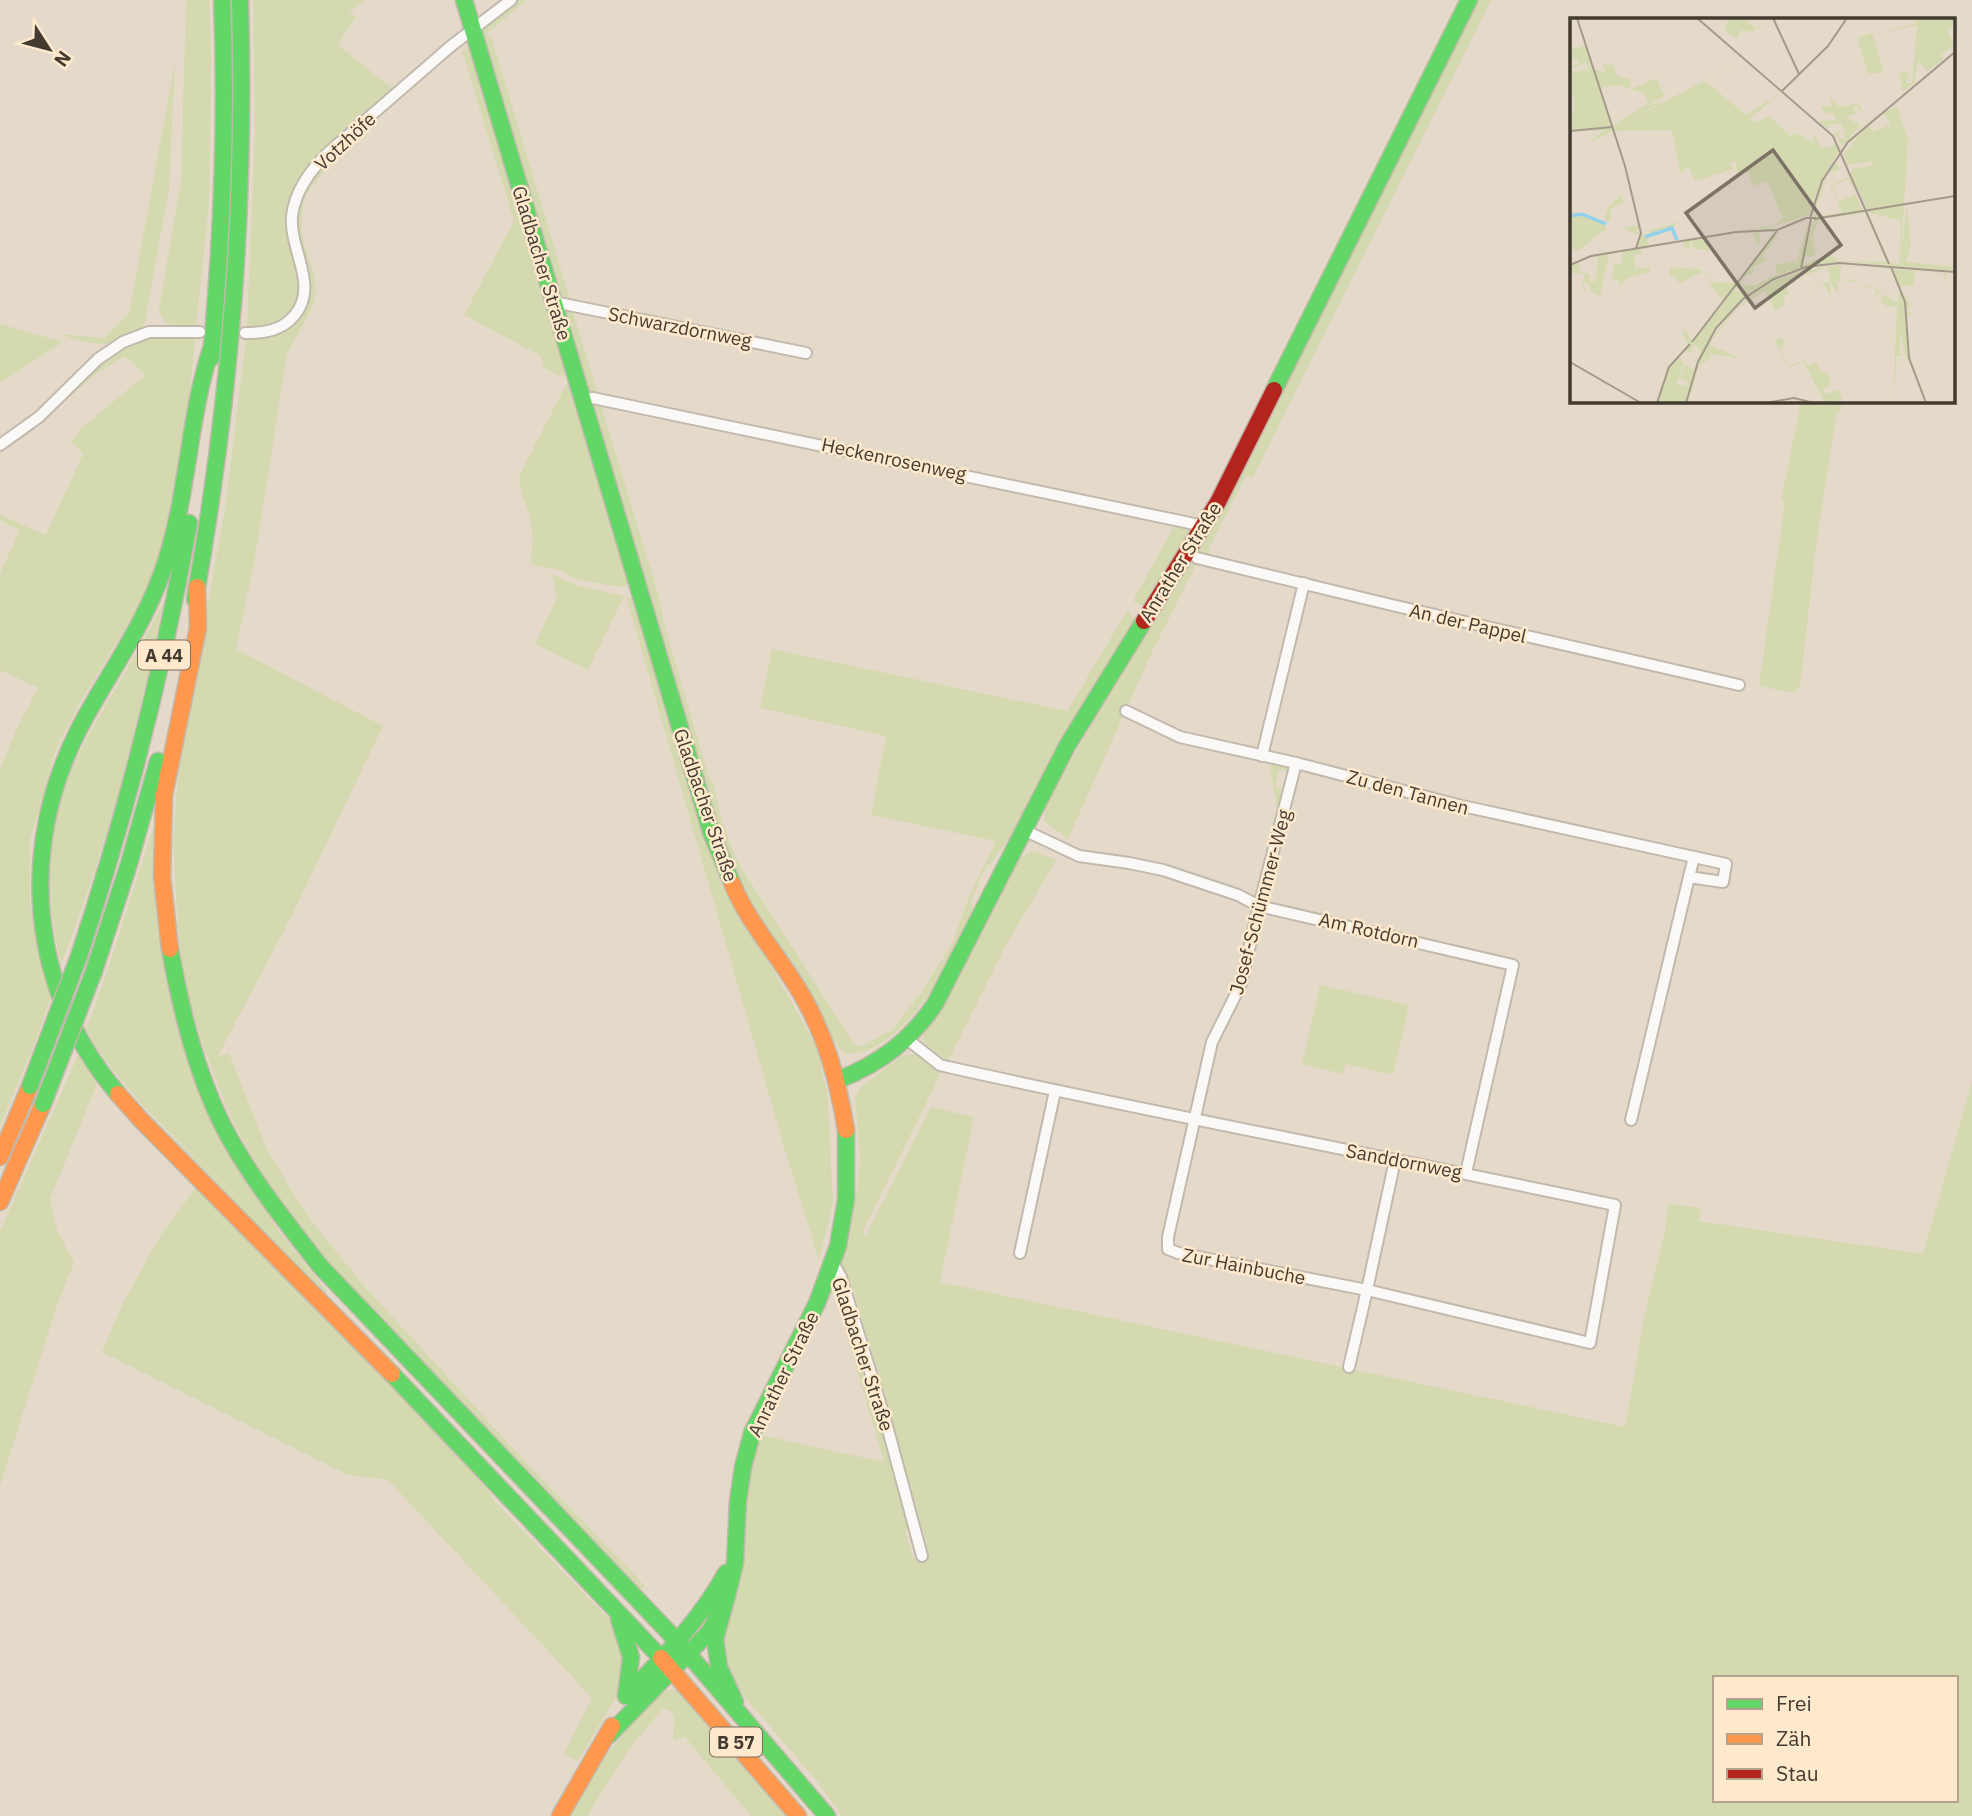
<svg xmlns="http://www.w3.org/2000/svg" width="1972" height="1816" viewBox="0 0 1972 1816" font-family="'IBM Plex Sans',sans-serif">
	<rect width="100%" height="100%" fill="#e5daca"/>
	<g fill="#d5d9b0" fill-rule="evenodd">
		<path d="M 186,0 L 209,0 L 211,57 L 209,203 L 196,326 C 179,326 163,329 159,309 L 181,180 Z"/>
		<polygon points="253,0 365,0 349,13 356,17 338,45 393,89 296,186 290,242 299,278 298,297 286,316 268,326 247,327 255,131"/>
		<polygon points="515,0 526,0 487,34 488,37 491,36 570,300 558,296 480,32"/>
		<polygon points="1477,0 1491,0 1253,477 1246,476 1209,548 1209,556 1200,557 1152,652 1068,839 1044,821 1045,805 1085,736 1115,677 1238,474 1243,470"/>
		<polygon points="472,47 567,369 565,375 560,376 544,368 541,356 464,315 514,221 462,51"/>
		<polygon points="449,56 335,156 306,195 301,220 303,240 314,275 316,293 312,308 287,354 255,558 236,649 383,726 291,917 218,1056 229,1053 266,1147 294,1195 320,1232 367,1289 522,1458 645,1586 638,1591 350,1293 283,1210 242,1139 226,1106 204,1048 185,986 178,929 173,841 179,762 225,509 246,339 268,335 287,327 309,290 306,262 298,233 298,212 303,192 310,181 326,161 371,120"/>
		<path d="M 175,62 L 169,189 L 144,327 C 109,350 98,347 60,334 L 104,338 L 129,313 Z"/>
		<polygon points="571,306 598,394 586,390 563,315"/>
		<polygon points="0,324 63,342 0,383"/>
		<path d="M 162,336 L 195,338 L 182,482 L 155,581 L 82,699 L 56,749 L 30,840 L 30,903 L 43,964 L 53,991 L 33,1048 L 0,1126 L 0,769 L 18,726 L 38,688 L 0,670 L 0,573 L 20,530 L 0,520 L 0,515 L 46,535 L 83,454 L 71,441 L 82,428 L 145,375 L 125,356 L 95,375 L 50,414 C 83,378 111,344 162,336 Z"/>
		<path d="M 567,383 L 572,386 L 631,583 L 623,587 L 596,583 L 572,578 L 560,570 L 533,565 L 530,562 C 534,546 533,527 528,511 C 524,498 518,488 520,474 Z"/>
		<polygon points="1801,401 1842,401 1841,411 1837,411 1817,539 1800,685 1796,691 1788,692 1759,686 1785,502 1781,501"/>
		<path d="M 600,402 L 659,597 L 665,627 L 710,781 L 713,782 L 721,818 L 730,844 L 741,867 L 854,1044 L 860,1047 L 892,1030 L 922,991 L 952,944 L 968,899 L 996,841 L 871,815 L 886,736 L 760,708 L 772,649 L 1067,711 L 1128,609 L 1135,621 L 1059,742 L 1010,837 L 990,865 L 987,865 L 970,902 L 974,906 C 959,950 925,1013 886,1040 C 879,1044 869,1051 862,1052 C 856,1054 852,1052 846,1055 L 837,1046 L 799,975 L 745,895 L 724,848 L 591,406 Z"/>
		<polygon points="1176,523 1189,526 1191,535 1145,607 1133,601"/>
		<polygon points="552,574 579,586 624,596 588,670 535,644 557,598"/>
		<polygon points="626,596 636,601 730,893 818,1049 828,1099 833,1204 819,1260 787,1157"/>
		<path d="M 163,603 C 139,725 107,848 61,964 C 46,902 44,833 70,773 C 84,740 103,710 121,679 C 136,654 149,628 163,603 Z"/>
		<polygon points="1274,763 1287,768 1287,771 1279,770 1275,786 1283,789 1277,809 1270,767"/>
		<polygon points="156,818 164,944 248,1181 280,1232 327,1291 324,1294 142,1105 104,1059 86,1030 109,966"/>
		<polygon points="1035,851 1056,860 1006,945 948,1061 925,1044 923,1033 948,999 995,903 1021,857"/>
		<polygon points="1320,985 1409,1005 1393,1075 1346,1064 1343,1074 1302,1064"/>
		<polygon points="78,1055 99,1079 50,1199 57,1230 74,1263 58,1302 0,1486 0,1231"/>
		<path d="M 903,1055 L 917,1055 L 941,1073 L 863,1231 L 865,1237 L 931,1107 L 974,1117 L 940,1282 L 1625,1427 L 1644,1318 L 1665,1231 L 1668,1204 L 1701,1208 L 1699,1221 L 1923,1254 L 1972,1081 L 1972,1816 L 842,1816 L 817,1781 L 738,1689 L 719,1650 L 732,1592 L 744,1552 L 744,1507 L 749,1464 L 758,1434 L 827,1291 L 832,1287 L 840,1290 L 852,1339 L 858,1349 L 911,1529 L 905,1531 L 913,1558 L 923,1556 L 927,1544 L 853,1290 L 839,1262 L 858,1185 L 860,1157 L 855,1098 L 861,1087 ZM 833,1292 L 834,1292 L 884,1462 L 761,1435 ZM 1715,1678 L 1956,1678 L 1956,1800 L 1715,1800 Z"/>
		<polygon points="198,1185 480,1478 496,1503 614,1624 624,1639 623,1680 616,1697 578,1761 564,1754 592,1698 388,1480 348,1475 102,1352 121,1307 160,1236"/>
		<polygon points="677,1689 790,1816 751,1816 685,1737 673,1740 674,1718 671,1711 663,1708 627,1752 587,1816 570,1816 593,1773 637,1716 659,1692"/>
	</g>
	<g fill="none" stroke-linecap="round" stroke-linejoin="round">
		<g stroke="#c2b9ad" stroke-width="14">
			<g id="street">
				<polyline points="554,302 806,353"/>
				<path d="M 245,333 C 264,333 281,331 294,316 C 320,286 289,250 292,216 C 295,190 311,169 330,151 L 451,46 L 511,0"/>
				<polyline points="583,399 593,398 1204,526"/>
				<polyline points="0,445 39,417 98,359 123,342 149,332 200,332"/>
				<polyline points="1197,558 1396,606 1739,685"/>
				<polyline points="1126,711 1180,737 1296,763 1458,805 1726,864 1723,882 1689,877 1694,857"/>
				<polyline points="1262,756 1304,583"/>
				<polyline points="1296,763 1259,906 1241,984 1212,1042 1168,1237 1168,1249 1178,1253 1367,1290 1349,1367"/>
				<polyline points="1024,830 1079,856 1129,863 1163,870 1238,895 1259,906 1513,965 1466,1173"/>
				<path d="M 907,1039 L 940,1065 L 948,1067 C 1169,1116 1393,1158 1615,1205 L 1590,1343 L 1367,1290 L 1395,1160"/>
				<polyline points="1631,1120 1689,877"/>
				<polyline points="1020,1253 1055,1091"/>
				<polyline points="833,1263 841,1277 886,1422 922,1556"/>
			</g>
		</g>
		<g stroke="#c2b9ad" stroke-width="19">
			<g id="fast">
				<polyline points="464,0 711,832 732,883"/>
				<path d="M 211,358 C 222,239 227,120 222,0"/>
				<polyline points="1274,390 1469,0"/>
				<path d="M 195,599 C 231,396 246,206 240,0"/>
				<path d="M 170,949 C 181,1009 195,1069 222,1124 C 248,1175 285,1221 320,1266 L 678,1642"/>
				<path d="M 79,956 C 126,814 163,670 189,523"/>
				<polyline points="94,971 128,867 158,761"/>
				<path d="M 838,1080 C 879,1064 910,1041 935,1004 L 1067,746 L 1144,621"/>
				<path d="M 118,1094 C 29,989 17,849 80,727 C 107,676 142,629 162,573 C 189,499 187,420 212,346"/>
				<polyline points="392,1374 661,1658"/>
				<polyline points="727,1596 715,1639 719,1667 735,1702"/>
				<polyline points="619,1619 631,1657 626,1696"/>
				<polyline points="678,1642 827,1816"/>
				<path d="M 626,1696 C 663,1658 700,1620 726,1573"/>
				<polyline points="608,1736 710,1631 727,1596 735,1563 738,1501 743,1467 752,1433 817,1303 838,1246 846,1199 846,1130"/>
			</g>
		</g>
		<g stroke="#c2b9ad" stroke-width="19">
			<g id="slow">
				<path d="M 732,883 C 749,925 781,958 803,997 C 828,1041 838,1082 846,1130"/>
				<polyline points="170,949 162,876 164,795 198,628 197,587"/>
				<polyline points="118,1094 141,1120 392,1374"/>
				<polyline points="0,1157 30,1086"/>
				<polyline points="0,1202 43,1104"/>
				<polyline points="661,1658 798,1816"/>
				<polyline points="560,1816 612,1726"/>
			</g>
		</g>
		<g stroke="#c2b9ad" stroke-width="19">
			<polyline id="jam" points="1144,621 1218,502 1274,390"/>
		</g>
		<use href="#street" stroke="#fbf9f7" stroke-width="10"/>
		<use href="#fast" stroke="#63d668" stroke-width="16"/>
		<use href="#slow" stroke="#ff974d" stroke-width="16"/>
		<use href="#jam" stroke="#b3261e" stroke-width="16"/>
		<g stroke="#c2b9ad" stroke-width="19" stroke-linecap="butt">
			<g id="fast-bridge">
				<polyline points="30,1086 79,956"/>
				<polyline points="43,1104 94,971"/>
			</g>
		</g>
		<use href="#fast-bridge" stroke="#63d668" stroke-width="16"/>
	</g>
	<g text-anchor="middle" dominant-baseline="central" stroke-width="5" stroke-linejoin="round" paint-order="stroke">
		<g fill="#fee9cc" stroke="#7b6f5f" stroke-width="2">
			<rect x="138" y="640.5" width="52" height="29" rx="5"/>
			<rect x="710" y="1727.5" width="52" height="29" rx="5"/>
		</g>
		<g font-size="18" font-weight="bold" fill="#433b30">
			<text x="164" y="655">A 44</text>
			<text x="736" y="1742">B 57</text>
		</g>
		<g font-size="19" fill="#433b30" stroke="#fee9cc">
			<text transform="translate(345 141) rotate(-43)">Votzhöfe</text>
			<text transform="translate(542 263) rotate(73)">Gladbacher Straße</text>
			<text transform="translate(680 327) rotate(11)">Schwarzdornweg</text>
			<text transform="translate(894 459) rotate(12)">Heckenrosenweg</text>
			<text transform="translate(1180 562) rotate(-58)">Anrather Straße</text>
			<text transform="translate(1468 623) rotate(13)">An der Pappel</text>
			<text transform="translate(1408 792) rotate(15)">Zu den Tannen</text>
			<text transform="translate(706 805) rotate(71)">Gladbacher Straße</text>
			<text transform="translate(1260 902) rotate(-75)">Josef-Schümmer-Weg</text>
			<text transform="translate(1369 930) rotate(13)">Am Rotdorn</text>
			<text transform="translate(1404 1161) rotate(11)">Sanddornweg</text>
			<text transform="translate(1244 1266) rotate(11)">Zur Hainbuche</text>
			<text transform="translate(863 1354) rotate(72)">Gladbacher Straße</text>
			<text transform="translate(783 1374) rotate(-64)">Anrather Straße</text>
		</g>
	</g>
	<g transform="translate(1570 18)">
		<rect width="385" height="385" fill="#e5daca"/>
		<path d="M 8,0 L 23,51 L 35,54 L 33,46 L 44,47 L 47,58 L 61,62 L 59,71 L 48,67 L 30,70 L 43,107 L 78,86 L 75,76 L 61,71 L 86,60 L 95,78 L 75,89 L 95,82 L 51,107 L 173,42 L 135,63 L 176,97 L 212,74 L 180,100 L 187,104 L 199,98 L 220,118 L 229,115 L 242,124 L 245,116 L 251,131 L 266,126 L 269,133 L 250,165 L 239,197 L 198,210 L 198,211 L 204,211 L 206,213 L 204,220 L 216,207 L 192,238 L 197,242 L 183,249 L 184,256 L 177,257 L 165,274 L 175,272 L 172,266 L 183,268 L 207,256 L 206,246 L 227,243 L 238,204 L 236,229 L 244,201 L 249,202 L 242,220 L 246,238 L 234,239 L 232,247 L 262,236 L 266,243 L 317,244 L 295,195 L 259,200 L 243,199 L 242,197 L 250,170 L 266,143 L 269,150 L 274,149 L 258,156 L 243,198 L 272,195 L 260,168 L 279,159 L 292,193 L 298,193 L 280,157 L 283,151 L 303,147 L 303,143 L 277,147 L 274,135 L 298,106 L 303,114 L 321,106 L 313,95 L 327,88 L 338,121 L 331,238 L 337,186 L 341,227 L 336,244 L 385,249 L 385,253 L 278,244 L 218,253 L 176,277 L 149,305 L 131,336 L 116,385 L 86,385 L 97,350 L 118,327 L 111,314 L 115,312 L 122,322 L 154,285 L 132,254 L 110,265 L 99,256 L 101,249 L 130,251 L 141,264 L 169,265 L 205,212 L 191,213 L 189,230 L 182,214 L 168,214 L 133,219 L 139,233 L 123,230 L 121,221 L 120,230 L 115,231 L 114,222 L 70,230 L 72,237 L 64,236 L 65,251 L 79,249 L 80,254 L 58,260 L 50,267 L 52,278 L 48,262 L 42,261 L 44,246 L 51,246 L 53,234 L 39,236 L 30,278 L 21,274 L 18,265 L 13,266 L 16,272 L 12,271 L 14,256 L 0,255 L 0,246 L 34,235 L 36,211 L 9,232 L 0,231 L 0,196 L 11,195 L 34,204 L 39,187 L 51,177 L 54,185 L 40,191 L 41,202 L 36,204 L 35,235 L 67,231 L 71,218 L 53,210 L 69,207 L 66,213 L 79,219 L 80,212 L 109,204 L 102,210 L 108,223 L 188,210 L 187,213 L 194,212 L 189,209 L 205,207 L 213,200 L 197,163 L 184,168 L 178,154 L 167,158 L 166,143 L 160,145 L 163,150 L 158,153 L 125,163 L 119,149 L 110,155 L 102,112 L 44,113 L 42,108 L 43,113 L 16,126 L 34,113 L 0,113 L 0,96 L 5,93 L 0,56 L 19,51 L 16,44 L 6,50 L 0,49 L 8,46 L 7,41 L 0,43 L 0,32 L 15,27 ZM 278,161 L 285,176 L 268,184 L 262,169 ZM 298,194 L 331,203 L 329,246 L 319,244 ZM 102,211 L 106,223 L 78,227 L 77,219 ZM 28,238 L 25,264 L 19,263 L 20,256 L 10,254 L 9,243 ZM 124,327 L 131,333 L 123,352 L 115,346 L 109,361 L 117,363 L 116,368 L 107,366 L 104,372 L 114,345 L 109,339 L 115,332 L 120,336 ZM 158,0 L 175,0 L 185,10 L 201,0 L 182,14 L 170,12 L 168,21 L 155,13 ZM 340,0 L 385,0 L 385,8 L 377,14 L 385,26 L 371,37 L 374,41 L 357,53 L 348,43 L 344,65 L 333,74 L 329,56 L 340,52 L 336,65 L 342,65 L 347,7 L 310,16 L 346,5 ZM 302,15 L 314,54 L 298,56 L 287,20 ZM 259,80 L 270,89 L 288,85 L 292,91 L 288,94 L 289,89 L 284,88 L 286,96 L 275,99 L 291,107 L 272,128 L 264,115 L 270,112 L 268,119 L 276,122 L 271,106 L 259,107 L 259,111 L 248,103 L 265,102 L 265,97 L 254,94 L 250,87 L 262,89 ZM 271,247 L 385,256 L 376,256 L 375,270 L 374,256 L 345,253 L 344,268 L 332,267 L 331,272 L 341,288 L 337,292 L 342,297 L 336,298 L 339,336 L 357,385 L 335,336 L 331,314 L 329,335 L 334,338 L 327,338 L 323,385 L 327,287 L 318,289 L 312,284 L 306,290 L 314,277 L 310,274 L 305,281 L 307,272 L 282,261 L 267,263 L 269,276 L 260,264 L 261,280 L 254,267 L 238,272 L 260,263 L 258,249 L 216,264 L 219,276 L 226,275 L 214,277 L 215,286 L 205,293 L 195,273 L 166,291 L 139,327 L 171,340 L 139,336 L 141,340 L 129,348 L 118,385 L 123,364 L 130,344 L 137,328 L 155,302 L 172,284 L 201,264 L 230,253 ZM 271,248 L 320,250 L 329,270 L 328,285 L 300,267 L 270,261 ZM 212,319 L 216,327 L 210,330 L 219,348 L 233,342 L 239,348 L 245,344 L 253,356 L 258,354 L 261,367 L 253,372 L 255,376 L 269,371 L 272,382 L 255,385 L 233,343 L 219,350 L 205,323 Z" fill="#d5d9b0" fill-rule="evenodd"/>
		<path fill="none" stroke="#91d1eb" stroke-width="3.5" d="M 0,198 L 12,196 L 36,206M 75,219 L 102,210 L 107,222"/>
		<path fill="none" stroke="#a49a8c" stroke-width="2" d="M 7,0 L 55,148 L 71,215 L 66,230M 127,0 L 263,118 L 319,246M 203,0 L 229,56M 212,73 L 258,28 L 277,0M 0,113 L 42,109M 240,200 L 252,163 L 278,124 L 385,34M 244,201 L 385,178M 0,247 L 21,238 L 166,214 L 207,212 L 236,200 L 246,200M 321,249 L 335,284 L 339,340 L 356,385M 231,251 L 241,201M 122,324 L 207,213M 0,344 L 71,385M 87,385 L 99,349 L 120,326M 116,385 L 128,344 L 146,310 L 173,281 L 204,261 L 236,249 L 269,245 L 385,254M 195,385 L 224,380 L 244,385"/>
		<path fill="#7c7366" fill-opacity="0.15" stroke="#7c7366" stroke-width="3.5" d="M 203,132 L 271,227 L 185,290 L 116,195 Z"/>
		<rect width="385" height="385" fill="none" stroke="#433b30" stroke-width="3.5"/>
	</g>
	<rect x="1713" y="1676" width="245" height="126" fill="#fee9cc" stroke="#b3a38e" stroke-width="2"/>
	<rect x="1727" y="1699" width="35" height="10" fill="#63d668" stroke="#b3a38e" stroke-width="2"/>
	<text x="1776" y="1711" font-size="21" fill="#433b30">Frei</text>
	<rect x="1727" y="1734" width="35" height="10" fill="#ff974d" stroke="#b3a38e" stroke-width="2"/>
	<text x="1776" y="1746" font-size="21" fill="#433b30">Zäh</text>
	<rect x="1727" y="1769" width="35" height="10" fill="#b3261e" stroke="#b3a38e" stroke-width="2"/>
	<text x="1776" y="1781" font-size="21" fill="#433b30">Stau</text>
	<g transform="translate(49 49) rotate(126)" stroke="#fee9cc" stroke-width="5" paint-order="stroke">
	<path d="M0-5L12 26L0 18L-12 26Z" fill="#433b30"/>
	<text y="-10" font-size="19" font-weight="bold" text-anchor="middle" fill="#433b30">N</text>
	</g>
</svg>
